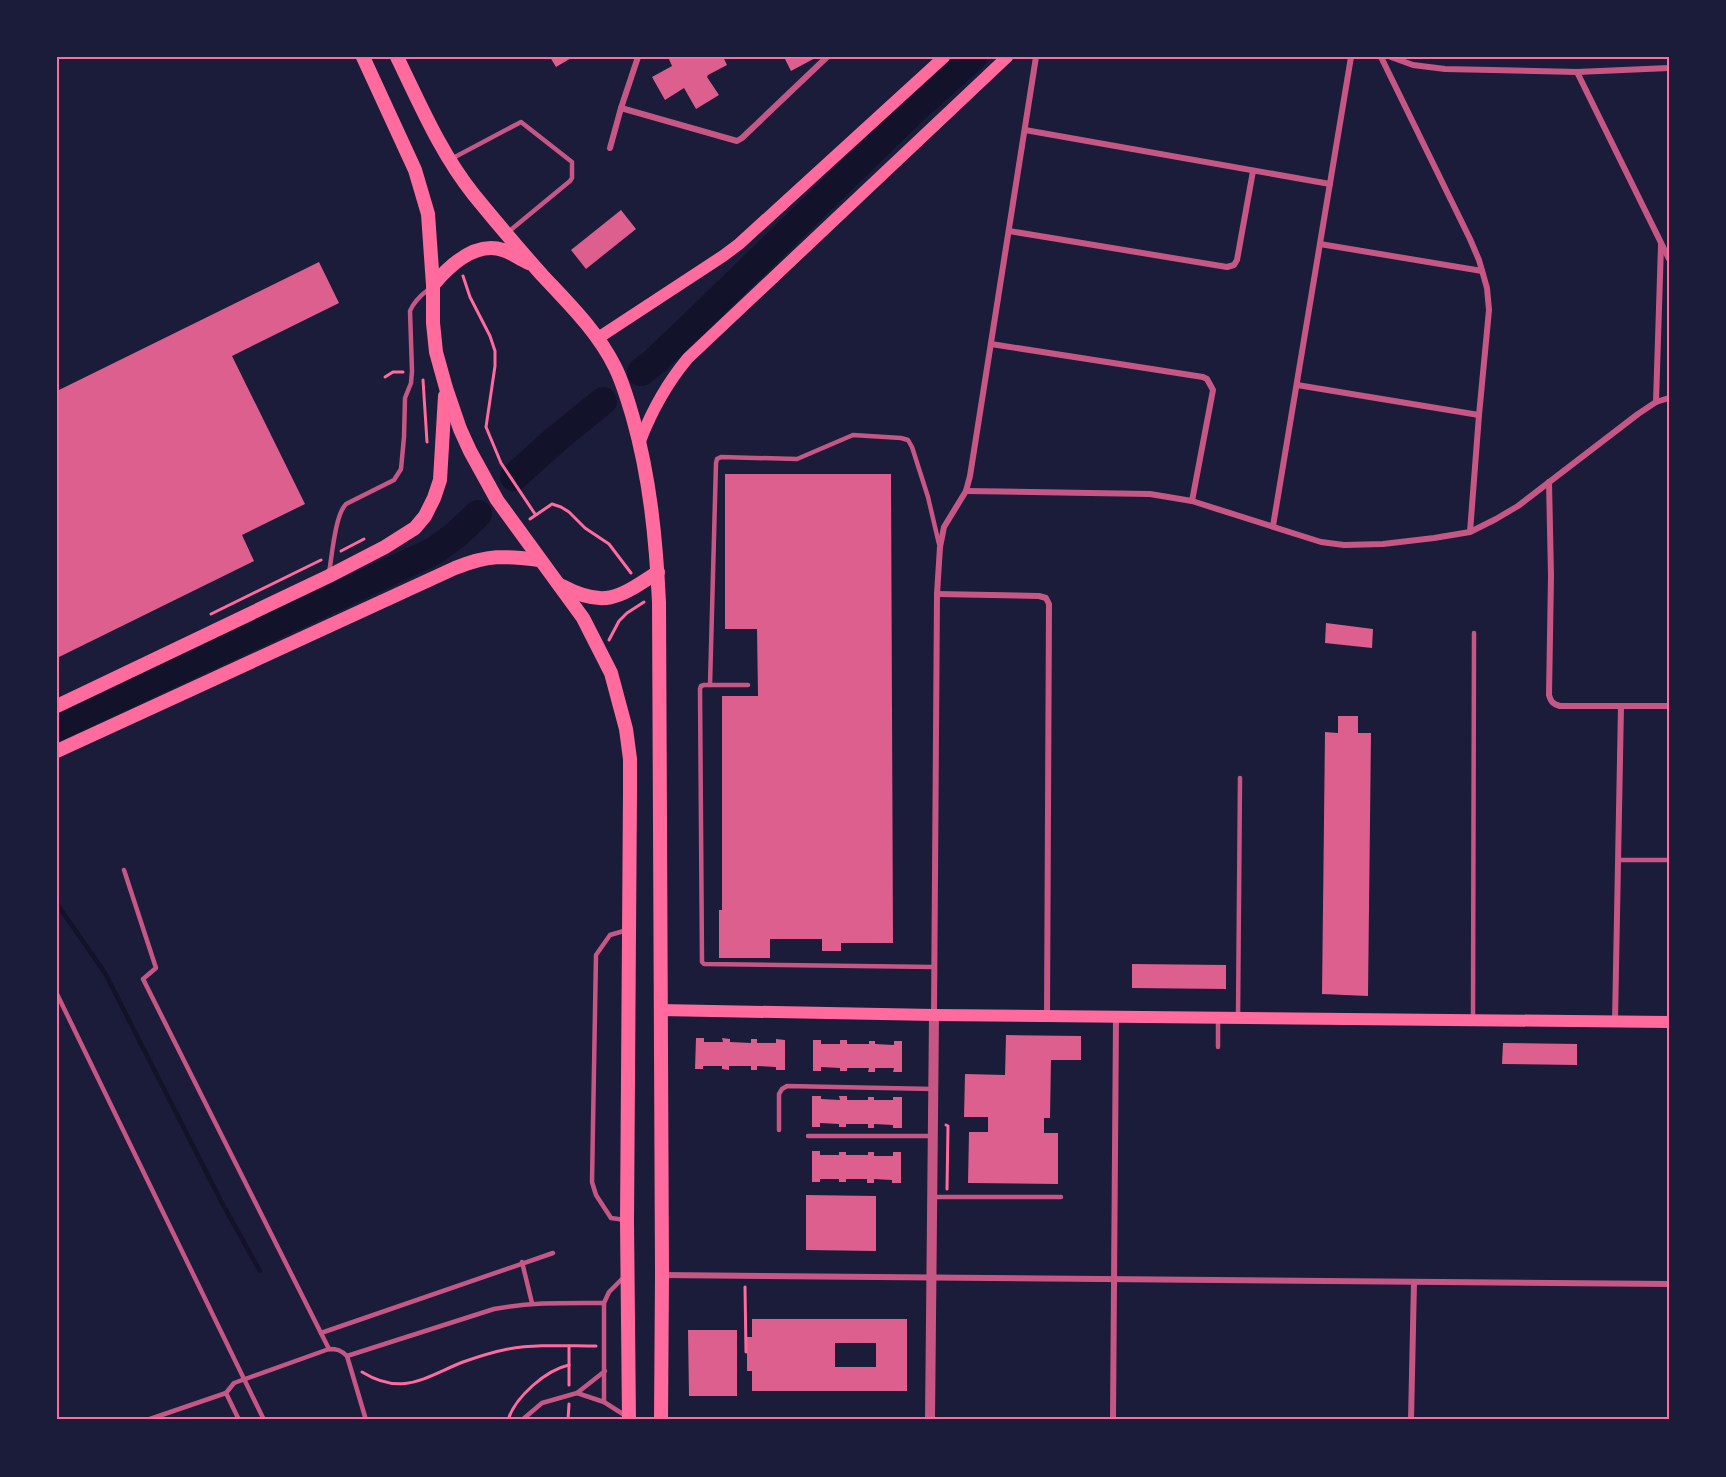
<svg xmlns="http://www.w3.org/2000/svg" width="1726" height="1477" viewBox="0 0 1726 1477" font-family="Manrope,sans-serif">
	<rect width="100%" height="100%" fill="#1b1b3a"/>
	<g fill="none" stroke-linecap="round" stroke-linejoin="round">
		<g stroke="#12122b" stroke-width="4.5">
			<polyline points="655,361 664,369"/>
			<polyline points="57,904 105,973 222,1203 260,1271"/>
		</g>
		<g stroke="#12122b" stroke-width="28">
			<polyline points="641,372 655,361 698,320 913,111 973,57"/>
			<polyline points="514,477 555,440 603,401"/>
			<polyline points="57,727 434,551 457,534 478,514"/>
		</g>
	</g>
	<g fill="#dd5f8e" fill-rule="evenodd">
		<polygon points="550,57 573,57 556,67"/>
		<polygon points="668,57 723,57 727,65 708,75 707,77 719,95 696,109 684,88 665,100 652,77 672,66"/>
		<polygon points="784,57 817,57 791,71"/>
		<polygon points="621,210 636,229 586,269 571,250"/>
		<polygon points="319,262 339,303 232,356 305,504 242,535 254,561 57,658 57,391"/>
		<polygon points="725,474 891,474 893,943 841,943 841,951 822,951 822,939 770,939 770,958 719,958 719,910 722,910 722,696 758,696 757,629 725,629"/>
		<polygon points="1326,623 1373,629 1372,648 1325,643"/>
		<polygon points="1338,716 1358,716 1358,733 1371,733 1368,996 1322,994 1325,732 1338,733"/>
		<polygon points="1132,964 1226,965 1226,989 1132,988"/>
		<polygon points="1006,1035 1081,1036 1081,1060 1051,1060 1050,1118 1044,1118 1044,1133 1058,1133 1058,1184 968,1183 969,1132 988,1132 988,1117 964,1117 965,1074 1005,1075"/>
		<polygon points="696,1038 704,1038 704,1042 723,1042 722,1038 730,1039 730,1042 751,1043 751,1039 757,1039 757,1043 776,1043 776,1039 785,1040 785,1070 776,1070 776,1067 757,1066 757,1070 751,1070 751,1066 729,1066 729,1070 722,1069 722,1066 703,1066 703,1069 695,1069"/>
		<polygon points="813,1040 821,1040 821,1044 840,1044 840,1040 847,1040 847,1044 869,1044 869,1041 875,1041 875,1044 894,1045 894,1041 902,1041 902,1072 893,1072 894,1068 875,1068 875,1072 868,1072 869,1068 847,1068 847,1071 840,1071 840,1068 821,1067 821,1071 813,1071"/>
		<polygon points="1503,1043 1577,1044 1577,1065 1502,1064"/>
		<polygon points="812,1096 821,1096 821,1099 840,1100 839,1096 847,1096 847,1100 868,1100 868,1097 874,1097 874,1100 893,1100 893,1097 902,1097 902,1128 893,1128 893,1125 874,1124 874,1128 868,1128 868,1124 846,1124 846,1127 839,1127 839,1124 820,1123 820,1127 812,1127"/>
		<polygon points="812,1151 820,1151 820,1155 839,1155 839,1152 846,1152 846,1155 868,1155 868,1152 874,1152 874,1156 893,1156 893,1152 901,1152 901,1183 892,1183 892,1180 874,1179 874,1183 867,1183 867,1179 846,1179 846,1182 839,1182 839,1179 820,1179 820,1182 812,1182"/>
		<polygon points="806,1195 876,1196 876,1251 806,1250"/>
		<path d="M 752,1319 L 907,1319 L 907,1391 L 752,1391 L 752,1371 L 747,1371 L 747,1337 L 752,1337 ZM 835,1343 L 876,1343 L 876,1367 L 835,1367 Z"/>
		<polygon points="688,1330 737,1330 737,1396 689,1396"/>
	</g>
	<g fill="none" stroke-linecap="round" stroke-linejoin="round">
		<g stroke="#ff6b9d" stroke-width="3">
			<polyline points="463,276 470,297 490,336 495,351 495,366 486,427 501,463 535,514"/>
			<polyline points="385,377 393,372 403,372"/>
			<polyline points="423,380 427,442"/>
			<polyline points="530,519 552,504 561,507 569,512 585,528 609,544 631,573"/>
			<polyline points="341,551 364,539"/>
			<polyline points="211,614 321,560"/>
			<polyline points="609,640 619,621 627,613 644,602"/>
			<polyline points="946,1125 948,1126 947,1189"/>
			<polyline points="745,1287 746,1352"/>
			<path d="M 362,1372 C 403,1397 425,1377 463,1362 C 477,1357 493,1352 508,1349 C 536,1344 567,1346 596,1346"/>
			<polyline points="569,1385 569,1346"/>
			<path d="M 508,1420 C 515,1397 546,1370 569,1365"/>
			<polyline points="568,1420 569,1404"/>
		</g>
		<g stroke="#c65784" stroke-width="4.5">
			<polyline points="453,158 521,122 572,162 572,178 570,181 507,233"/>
			<path d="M 329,573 C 332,556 335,515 346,504 L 394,480 L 401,469 L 404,437 L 405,398 L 411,383 L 412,371 L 410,311 C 414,301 421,295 429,289"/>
			<polyline points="710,685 716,463 717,459 721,457 797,459 853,435 901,438 908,440 912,447 928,497 939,544"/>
			<polyline points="748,685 704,685 701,686 700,689 702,962 704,964 934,967"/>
			<polyline points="1618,860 1669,860"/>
			<polyline points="124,870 156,968 143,979 329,1349"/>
			<polyline points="57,994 264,1420"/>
			<polyline points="1238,1018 1240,778"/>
			<polyline points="1218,1020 1218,1047"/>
			<polyline points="1473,1020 1474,633"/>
			<polyline points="779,1130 779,1094 782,1089 787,1086 933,1089"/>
			<polyline points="808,1136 933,1136"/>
			<polyline points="932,1197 1061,1197"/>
			<polyline points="625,1220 611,1218 596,1195 592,1182 596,955 610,935 627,930"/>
			<polyline points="522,1262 532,1303"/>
			<polyline points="623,1278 609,1292 604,1303 604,1402 626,1416"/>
			<polyline points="321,1333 553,1253"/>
			<path d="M 347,1356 L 494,1309 C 530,1302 567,1303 604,1303"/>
			<polyline points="577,1393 604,1402"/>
			<polyline points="147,1420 226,1393"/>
			<path d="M 239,1420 L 226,1393 L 234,1383 L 329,1349 C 337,1349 341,1350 347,1356 L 366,1420"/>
			<polyline points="522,1420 542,1403 577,1393 605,1371"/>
		</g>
		<g stroke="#c65784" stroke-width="6">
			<polyline points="1381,57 1470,239 1479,260 1487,288 1489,310 1479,415 1470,532"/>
			<polyline points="1391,57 1413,65 1445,69 1577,72 1669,68"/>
			<polyline points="1577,72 1669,259"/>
			<polyline points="621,108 737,141 742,138 827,57"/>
			<polyline points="1025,130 1330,184"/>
			<polyline points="610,148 621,108 638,57"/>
			<polyline points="1009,231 1227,267 1234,265 1237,260 1253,171"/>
			<polyline points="1320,244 1482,271"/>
			<polyline points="991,344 1203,377 1207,379 1213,390 1192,501"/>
			<polyline points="1297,385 1479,415"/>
			<polyline points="1656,402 1661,245"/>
			<path d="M 1549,482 L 1551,576 L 1549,695 C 1551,702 1553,704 1560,706 L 1669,706"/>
			<polyline points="966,491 1150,494 1192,501 1321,542 1344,545 1383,544 1434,538 1470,532 1496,519 1518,506 1638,414 1656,402 1669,398"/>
			<polyline points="1273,526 1351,57"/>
			<polyline points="937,594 1039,596 1046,598 1049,604 1047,1016"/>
			<polyline points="934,1015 937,594 940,547 944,527 966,491 970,476 1036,57"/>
			<polyline points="1615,1021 1621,706"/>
			<polyline points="662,1275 1669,1284"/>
			<polyline points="1113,1420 1116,1017"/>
			<polyline points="1411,1420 1414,1282"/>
		</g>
		<polyline stroke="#c65784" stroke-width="10" points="930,1420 934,1015"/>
		<g stroke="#ff6b9d" stroke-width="12">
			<polyline points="598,338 723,256 739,244 944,57"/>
			<path d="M 640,441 C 652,410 667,383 688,358 L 1007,57"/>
			<polyline points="660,1010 934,1015 1669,1022"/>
		</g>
		<g stroke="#ff6b9d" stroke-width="14">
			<polyline points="363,57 415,170 428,214 433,285 433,323 436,352 446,388 460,429 470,451 497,500 583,618 611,673 626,729 630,759 630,791 627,1221 629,1420"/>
			<path d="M 397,57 C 420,104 441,154 474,195 C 496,222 519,249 542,275 C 569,304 597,331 615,367 C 623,383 628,401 633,418 C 650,478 656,540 659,602 L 662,1275 L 661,1420"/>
			<path d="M 433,285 C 449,266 475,241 503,250 C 512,253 520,259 529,263"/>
			<path d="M 562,586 C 605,609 620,597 658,572"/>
			<polyline points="57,706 329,576 385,547 415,528 425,516 434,498 440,480 445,396"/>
			<path d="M 57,751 L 455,568 C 490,554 504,556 540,560"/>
		</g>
	</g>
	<rect width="1726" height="1477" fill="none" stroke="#1b1b3a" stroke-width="117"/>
	<rect x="58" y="58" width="1610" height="1360" fill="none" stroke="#ff6b9d" stroke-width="2"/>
</svg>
